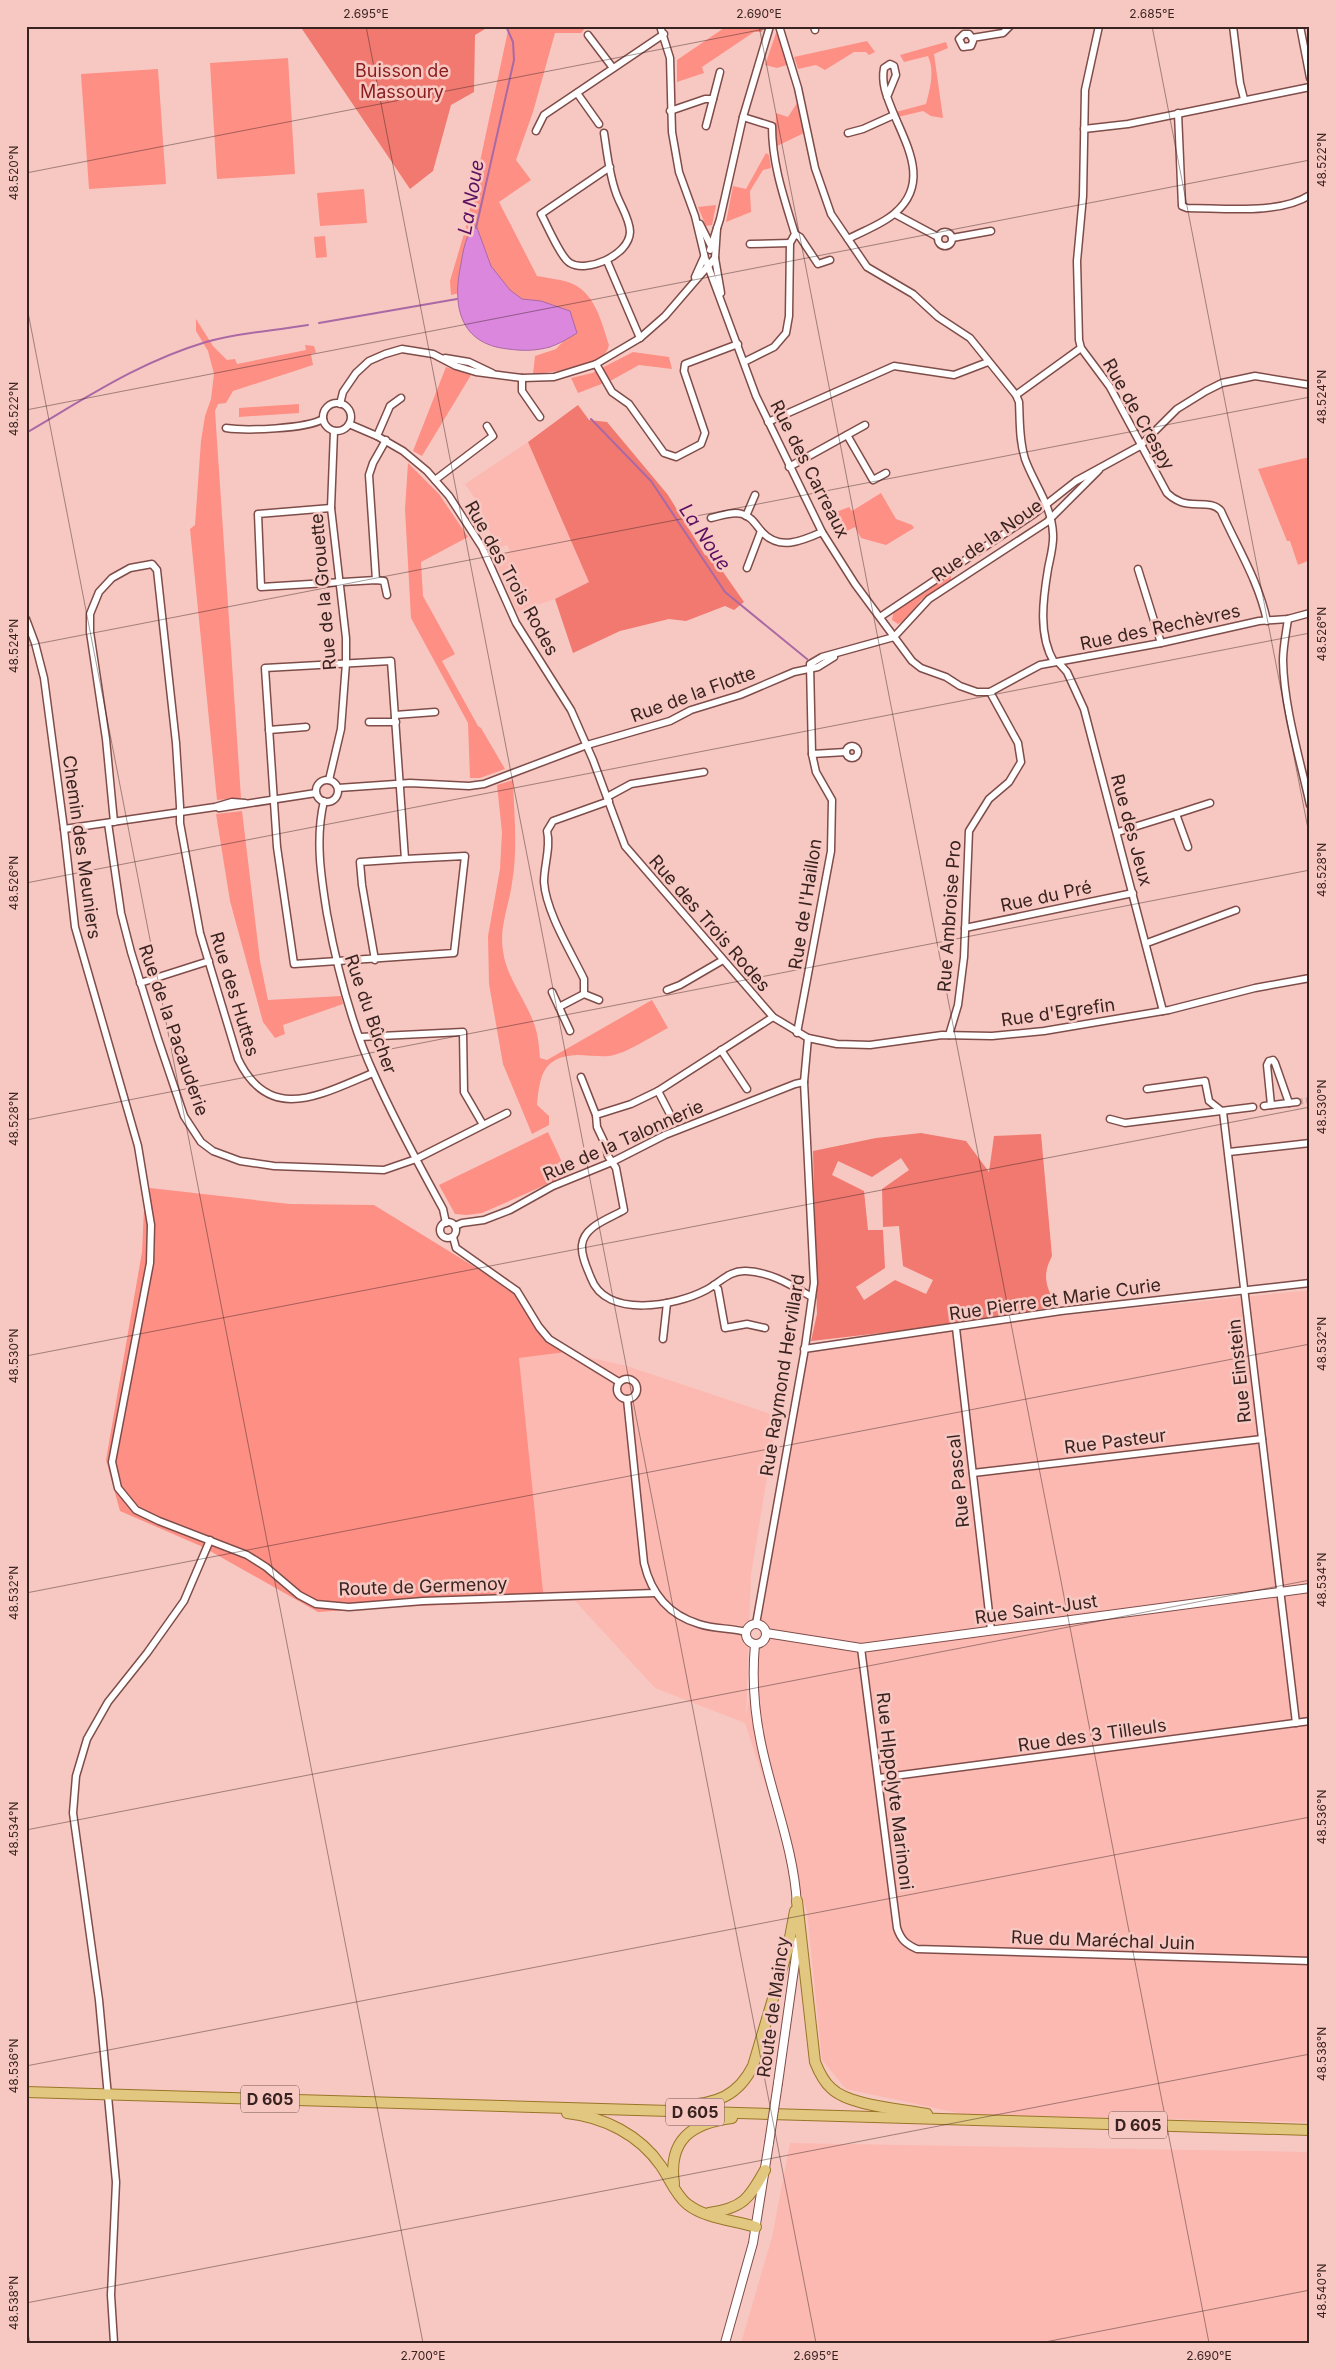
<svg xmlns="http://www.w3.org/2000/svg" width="1336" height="2369" viewBox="0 0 1336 2369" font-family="Inter,sans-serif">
	<rect width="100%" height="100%" fill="#f7c8c2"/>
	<g fill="#fcb9b2">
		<polygon points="528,442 589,582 555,599 517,612 498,567 504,564 501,556 510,551 507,545 498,549 483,518 477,520 470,507 478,503 465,484"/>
		<polygon points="1310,1290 1310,2122 967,2115 846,2089 822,2060 807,1912 745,1723 655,1688 575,1601 544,1601 519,1358 566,1352 627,1366 777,1416 751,1575 746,1716 806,1348 1060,1316"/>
		<polygon points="790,2143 1310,2152 1310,2343 741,2343 772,2237"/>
	</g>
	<g fill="#fd8f85">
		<path d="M 509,26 L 587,26 L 581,33 L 555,33 L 533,112 L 516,160 L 531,180 L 499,202 L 537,276 C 547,278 558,279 568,282 C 595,291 601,321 609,345 C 604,370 554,371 533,374 L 535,356 L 556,349 L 571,333 L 464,292 L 451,295 L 450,281 L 466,227 Z"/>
		<polygon points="727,26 763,26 762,32 754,32 702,67 704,73 677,82 677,60"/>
		<polygon points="776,33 778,33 787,65 777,68 765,65"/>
		<polygon points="867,41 875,52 869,55 866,52 854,52 825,70 816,65 798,69 794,57"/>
		<path d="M 946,42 L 948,48 L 934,54 L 943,118 L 931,116 L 923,111 L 898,117 L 896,112 L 926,104 C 930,89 935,71 928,56 L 904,62 L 900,55 Z"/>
		<polygon points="288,58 295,174 217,179 210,63"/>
		<polygon points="158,69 166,184 89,189 81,74"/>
		<polygon points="797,103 804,133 775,147 776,113 788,117"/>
		<polygon points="766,153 769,155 771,168 763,170 750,191 751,212 726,222 733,186 746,189"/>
		<polygon points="364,189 367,223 320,226 317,193"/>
		<polygon points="716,205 712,225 706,226 698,207"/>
		<polygon points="325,236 327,257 316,258 314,237"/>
		<polygon points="196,319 213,346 227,360 235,359 237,364 306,350 305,345 314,346 316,353 311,354 313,365 233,391 226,403 218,404 215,411 241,798 217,800 190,529 195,525 201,441 205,416 211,399 214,374 208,351 196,331"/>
		<polygon points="633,352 669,357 672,369 639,365 612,380 578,393 571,378 592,373"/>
		<polygon points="446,367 471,375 422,456 413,451"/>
		<polygon points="299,404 299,413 239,417 239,408"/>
		<polygon points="1310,457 1310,560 1298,565 1290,541 1287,541 1258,469"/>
		<polygon points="408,463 439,494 468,537 421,562 423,596 455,654 442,661 478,726 481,728 505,769 480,778 470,778 468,723 411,618 405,509"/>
		<polygon points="881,493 896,519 912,525 914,528 886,545 861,538 855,527 843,533 831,514 849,507 852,511"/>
		<polygon points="951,574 951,580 921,600 906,620 898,624 892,620 894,609"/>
		<path d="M 513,780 C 514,814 518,849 512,883 C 509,906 499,927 503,951 C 506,976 524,997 533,1021 C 538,1033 539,1045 540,1058 L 547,1060 L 652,1000 L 668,1028 C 652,1036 626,1054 609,1056 C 599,1057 588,1055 577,1055 C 542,1057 540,1076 537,1105 L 549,1116 L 549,1125 L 532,1134 L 503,1064 L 489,984 L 488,936 L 500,869 L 502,832 L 497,785 Z"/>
		<polygon points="242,811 260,961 268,1000 341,996 343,1004 283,1025 285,1034 275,1038 263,1022 230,901 216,814"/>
		<polygon points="548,1132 568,1175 482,1213 467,1215 455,1214 439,1185"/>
		<polygon points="150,1188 290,1204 374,1205 517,1293 539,1333 566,1352 519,1358 544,1601 393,1607 318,1612 203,1547 120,1511 106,1460 142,1252 144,1209"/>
	</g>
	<g fill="#f17970" fill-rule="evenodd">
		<polygon points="300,26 490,26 475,35 474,92 451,105 433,171 410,189"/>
		<polygon points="578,405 589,420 607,422 668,495 705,555 714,559 744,602 734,610 725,606 686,621 669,619 620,631 573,653 555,599 589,582 528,442"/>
		<path d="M 921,1133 L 966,1141 L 989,1172 L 994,1136 L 1041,1134 L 1052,1256 C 1041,1277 1047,1287 1056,1306 L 977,1322 L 811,1341 L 817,1314 L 813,1151 L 876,1138 ZM 901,1158 L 909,1170 L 882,1189 L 883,1227 L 899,1226 L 903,1266 L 933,1280 L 926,1294 L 895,1280 L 864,1300 L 856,1287 L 885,1268 L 883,1230 L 868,1230 L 864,1191 L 832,1175 L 838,1161 L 872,1177 Z"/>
	</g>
	<path fill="#da87dd" stroke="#aa69a5" d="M 476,225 L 491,266 L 510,290 L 522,299 L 541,301 L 570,311 L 577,333 C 569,338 559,344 550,347 C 535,351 523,351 508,349 C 459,344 452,305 461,264 C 463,251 466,233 476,225 Z"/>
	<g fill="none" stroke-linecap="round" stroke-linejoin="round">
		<g stroke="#aa69a5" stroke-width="2">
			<polyline points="476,228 514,60 513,42 506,26"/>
			<polyline points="319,323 457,299"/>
			<polyline points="591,419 651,481 725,592 807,659"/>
			<path d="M 26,433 C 86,398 139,362 206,342 C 239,332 274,331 308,325"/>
		</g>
		<polyline stroke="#d1a7a2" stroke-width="6" stroke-dasharray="6 3" stroke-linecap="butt" points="1297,1102 1310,1100"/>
		<g stroke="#7f4d49" stroke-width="9">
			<g id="minor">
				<polyline points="660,26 670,58 672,132 679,172 695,216 705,258 756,396 822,532 855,584 912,661 921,668 946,677 960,686 977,692 990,692 1040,665 1161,643 1259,621 1288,619 1310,613"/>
				<path d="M 779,26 L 798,88 L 815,168 L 831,214 L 867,267 L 913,294 L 938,317 L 970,338 L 1016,395 L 1019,402 C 1020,421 1019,440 1025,459 C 1034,484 1052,506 1053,534 C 1054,545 1050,558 1048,569 C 1043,599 1038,635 1054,662"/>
				<polyline points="814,26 815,30"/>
				<path d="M 1099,26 L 1085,90 L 1083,196 L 1077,261 L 1079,340 L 1081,348 L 1110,387 L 1167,493 C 1171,497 1176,500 1181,502 C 1194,507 1212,500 1221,511 C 1237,547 1259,582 1267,621"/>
				<polyline points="1233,26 1240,83 1244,99"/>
				<polyline points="1300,26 1310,78"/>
				<polyline points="588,35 613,68"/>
				<polyline points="972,38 973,41 971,46 963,47 959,39 964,34 969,34 972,38 1003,33 1010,26"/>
				<polyline points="577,93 599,124"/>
				<polyline points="670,111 705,99 713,99"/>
				<path d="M 1178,113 L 1182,206 L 1187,208 C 1223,208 1279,215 1310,195"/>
				<path d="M 743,117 L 772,126 C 772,164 784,198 795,234 L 790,243 L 789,316 L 786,333 L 774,347 L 744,362"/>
				<polyline points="706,126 720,72"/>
				<polyline points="1084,129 1128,124 1310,87"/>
				<polyline points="536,131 544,115 664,34"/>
				<path d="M 604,133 C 607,152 609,174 616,193 C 620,205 630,219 630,232 C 629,256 586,273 570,263 C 561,258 547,225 541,214 L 610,167"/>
				<polyline points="848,133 863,129 894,115"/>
				<polyline points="895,214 938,237"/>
				<polyline points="700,224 712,248"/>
				<circle cx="945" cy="239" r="7"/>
				<polyline points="795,234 800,237 818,264 830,260"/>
				<polyline points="952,238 991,231"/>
				<path d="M 848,239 C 863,231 883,224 895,213 C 930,183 907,146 893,112 C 887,97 881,84 884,68 L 890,64 L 894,66 L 896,75 L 887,97"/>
				<polyline points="750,244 790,243"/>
				<polyline points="710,250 720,219 743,117 770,26"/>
				<polyline points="715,258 721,293"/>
				<polyline points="607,261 640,338"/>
				<polyline points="695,277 704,257"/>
				<polyline points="445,358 469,362 492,373"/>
				<polyline points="596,364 612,392 629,404 664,453 676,457 701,444 705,433 684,371 685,364 738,344"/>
				<polyline points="522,378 522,391 540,417"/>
				<polyline points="1016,395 1081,348"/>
				<circle cx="337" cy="417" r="14"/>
				<polyline points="340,404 343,392 356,373 369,361 385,354 402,349 433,354 456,366 476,372 522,378 554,377 596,364 640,338 665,316 715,258 717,228"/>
				<polyline points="768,422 894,366 954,375 988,362"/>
				<polyline points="349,424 377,436 403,451 427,471 449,496 482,547 516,623 571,710 593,760 625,846 773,1017 808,1038 837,1044 870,1045 942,1035 992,1036 1044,1031 1169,1010 1255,988 1310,978"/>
				<path d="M 226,428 C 246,431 306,429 323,419"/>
				<polyline points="847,435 873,480 886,473"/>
				<polyline points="377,436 390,406 401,398"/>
				<polyline points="789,467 865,425"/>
				<polyline points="435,480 493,436 487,426"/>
				<polyline points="331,508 258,514 261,587 376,580 384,581 387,595"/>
				<polyline points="746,516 755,495"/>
				<path d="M 711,518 C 721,516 732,511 742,514 C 752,517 755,524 762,532 C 779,551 802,541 822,532"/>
				<polyline points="747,568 761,531"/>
				<polyline points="1138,569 1161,643"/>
				<polyline points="376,580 369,475 373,463 386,440"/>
				<polyline points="880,617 1034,514 1076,481 1140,446 1177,409 1206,391 1222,383 1255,376 1310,385"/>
				<polyline points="26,619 35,643 44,678 64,829 75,927 138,1146 151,1225 150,1263 112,1462 118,1488 136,1510 159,1521 247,1555 266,1567 299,1595 316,1604 349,1607 423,1601 655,1593"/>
				<path d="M 1288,619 C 1286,633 1283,647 1283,661 C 1284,708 1300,759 1310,805"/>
				<polyline points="1059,663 1067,672 1084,709 1163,1011"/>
				<polyline points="395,715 435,712"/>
				<polyline points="369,722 396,722"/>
				<polyline points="269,730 306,727"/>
				<circle cx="852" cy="752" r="6"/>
				<polyline points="812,754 846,752"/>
				<polyline points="329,780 341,729 346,663 346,638 331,508 334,431"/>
				<circle cx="327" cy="791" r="11"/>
				<polyline points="338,788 410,783 469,786 484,784 587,745 670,721 691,710 740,695 794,672 818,667 834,657"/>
				<polyline points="607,797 631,784 704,772"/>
				<path d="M 324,801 C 315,838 321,877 327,914 C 337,968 351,1024 374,1074 C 394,1120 419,1165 443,1209 L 446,1223"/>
				<polyline points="219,808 316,793"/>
				<polyline points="1176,814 1210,803"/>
				<path d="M 114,822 L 106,739 L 90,632 L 90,614 L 99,592 L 112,578 L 130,568 L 152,564 L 157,570 L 176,743 L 180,806 L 180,823 L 200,933 L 238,1059 C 270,1126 323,1093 373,1073"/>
				<polyline points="108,823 121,913 131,952 158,1039 184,1116 201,1142 213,1151 240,1161 274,1166 384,1170 416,1159 507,1113"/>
				<polyline points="64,829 215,807 232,802 245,803"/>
				<polyline points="1118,832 1176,814 1188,847"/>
				<polyline points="965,928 1133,893"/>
				<polyline points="1147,943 1236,910"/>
				<polyline points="375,960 362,885 360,862 405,859 391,661 265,668 277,847 294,964 454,953 465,856 405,859"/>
				<polyline points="140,983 209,961"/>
				<polyline points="667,990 680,985 723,960"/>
				<polyline points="552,992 570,1031"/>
				<path d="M 584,994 L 584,979 C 571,952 546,912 544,882 C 544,865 551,847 547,831 L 553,821 L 609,801"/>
				<polyline points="559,1007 584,994 599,1000"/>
				<path d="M 773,1017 L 658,1091 L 631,1104 L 596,1115 L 597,1127 L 606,1146 L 608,1156 L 616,1168 L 624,1210 C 609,1219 584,1226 582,1245 C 581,1256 587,1268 591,1278 C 606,1319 676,1306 706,1290 C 720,1283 729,1270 746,1271 C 771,1272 791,1285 812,1297"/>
				<polyline points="797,1033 831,851 832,800 816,772 812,754 810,664 822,657 894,637 929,599 1047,522 1099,470"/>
				<polyline points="949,1035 958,1005 964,957 969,831 989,799 1009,782 1021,762 1018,743 990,692"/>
				<polyline points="360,1037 463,1032 464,1092 482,1123"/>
				<polyline points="721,1050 747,1089"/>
				<polyline points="581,1077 596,1115"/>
				<polyline points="1147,1089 1205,1081 1209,1101 1223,1112 1296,1723"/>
				<polyline points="658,1091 673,1120"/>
				<polyline points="1271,1105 1267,1065 1269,1061 1273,1060 1275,1063 1289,1103"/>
				<polyline points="1264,1106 1297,1102"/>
				<polyline points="1110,1119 1125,1123 1253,1107"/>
				<polyline points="1229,1152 1310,1143"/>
				<circle cx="448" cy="1230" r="8"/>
				<polyline points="455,1226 462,1223 484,1220 510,1210 553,1186 612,1162 665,1135 795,1084 804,1082"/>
				<polyline points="453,1237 456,1248 517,1291 539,1327 549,1339 619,1382"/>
				<polyline points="714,1285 718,1289 725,1328 747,1324 765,1328"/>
				<polyline points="956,1328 991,1630"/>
				<polyline points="663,1339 667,1303"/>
				<polyline points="804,1349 1061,1311 1310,1283"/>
				<circle cx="627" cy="1389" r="10"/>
				<path d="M 627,1399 L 644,1563 C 651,1593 669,1615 699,1624 C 714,1629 731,1628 746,1632"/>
				<polyline points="973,1473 1262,1439"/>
				<polyline points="756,1624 804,1354 814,1283 804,1082 808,1038"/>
				<path d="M 861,1648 L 897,1928 C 901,1940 906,1944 917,1949 L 1310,1961"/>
				<polyline points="879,1778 1310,1721"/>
				<polyline points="114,2343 111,2295 116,2182 99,2000 73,1813 76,1776 87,1739 108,1702 147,1653 184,1601 210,1540"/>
			</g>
		</g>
		<g stroke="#7f4d49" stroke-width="10">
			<g id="tertiary">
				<circle cx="756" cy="1634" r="10"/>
				<polyline points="766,1633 861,1648 1310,1588"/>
				<path d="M 755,1644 C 752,1678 754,1710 761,1743 C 772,1797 794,1849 797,1905"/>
				<polyline points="778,2083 798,1941"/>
				<polyline points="725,2343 753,2243 769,2143"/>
			</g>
		</g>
		<g stroke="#9a7528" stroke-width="12">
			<g id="primary">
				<path d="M 797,1901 L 815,2062 C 819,2072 823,2081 831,2088 C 849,2106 901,2109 927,2114"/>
				<polyline points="26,2092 1310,2130"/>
				<path d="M 684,2105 C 716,2104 738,2096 753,2066 L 788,1948 L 795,1911"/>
				<path d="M 567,2113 C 604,2117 640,2135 661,2166 C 670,2179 675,2194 687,2204 C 706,2219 734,2220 756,2227"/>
				<path d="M 674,2184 C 668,2140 691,2123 732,2118"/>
				<path d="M 709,2213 C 743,2208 749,2199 765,2170"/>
			</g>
		</g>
		<use href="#minor" stroke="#fff" stroke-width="6"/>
		<use href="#tertiary" stroke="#fff" stroke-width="8"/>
		<use href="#primary" stroke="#e2c780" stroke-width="10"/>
		<g stroke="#7f4d49" stroke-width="10" stroke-linecap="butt">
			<polyline id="tertiary-bridge" points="769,2143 778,2083"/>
		</g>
		<use href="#tertiary-bridge" stroke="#fff" stroke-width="8"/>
	</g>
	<path fill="none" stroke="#392321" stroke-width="1" stroke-opacity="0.45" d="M 366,26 L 816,2343M 759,26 L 1209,2343M 1152,26 L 1310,839M 26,173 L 780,26M 26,302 L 423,2343M 26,410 L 1310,160M 26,646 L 1310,397M 26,883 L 1310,633M 26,1120 L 1310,870M 26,1356 L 1310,1107M 26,1593 L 1310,1344M 26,1830 L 1310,1580M 26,2066 L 1310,1817M 26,2303 L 1310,2054M 26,2324 L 30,2343M 1040,2343 L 1310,2290"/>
	<g text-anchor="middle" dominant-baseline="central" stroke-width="5" stroke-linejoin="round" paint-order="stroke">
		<g fill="#f7c8c2" stroke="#725451" stroke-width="1">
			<rect x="241" y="2085.5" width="58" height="27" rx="4"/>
			<rect x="666" y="2098.5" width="58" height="27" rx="4"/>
			<rect x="1109" y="2111.5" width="58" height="27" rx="4"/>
		</g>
		<g font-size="16" font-weight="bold" fill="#392321">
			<text x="270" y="2099">D 605</text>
			<text x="695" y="2112">D 605</text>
			<text x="1138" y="2125">D 605</text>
		</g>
		<g font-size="18" fill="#891d1e" stroke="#f7c8c2">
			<text x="402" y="70">Buisson de<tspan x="402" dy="21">Massoury</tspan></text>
		</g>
		<g font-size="18" fill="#392321" stroke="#f7c8c2">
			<text transform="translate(1139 414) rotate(60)">Rue de Crespy</text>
			<text transform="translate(810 469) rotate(63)">Rue des Carreaux</text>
			<text transform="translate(987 540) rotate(-35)">Rue de la Noue</text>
			<text transform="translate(512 578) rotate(61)">Rue des Trois Rodes</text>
			<text transform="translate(323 592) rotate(-95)">Rue de la Grouette</text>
			<text transform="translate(1160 627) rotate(-12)">Rue des Rechèvres</text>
			<text transform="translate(693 694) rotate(-20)">Rue de la Flotte</text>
			<text transform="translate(1132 830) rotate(75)">Rue des Jeux</text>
			<text transform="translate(82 847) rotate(82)">Chemin des Meuniers</text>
			<text transform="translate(1046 896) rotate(-12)">Rue du Pré</text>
			<text transform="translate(805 904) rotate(-81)">Rue de l'Haillon</text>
			<text transform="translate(949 916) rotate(-86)">Rue Ambroise Pro</text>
			<text transform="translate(710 923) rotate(49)">Rue des Trois Rodes</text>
			<text transform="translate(235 994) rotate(73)">Rue des Huttes</text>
			<text transform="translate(1058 1012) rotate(-8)">Rue d'Egrefin</text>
			<text transform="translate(371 1014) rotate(71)">Rue du Bûcher</text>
			<text transform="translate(174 1030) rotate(71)">Rue de la Pacauderie</text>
			<text transform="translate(623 1140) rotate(-24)">Rue de la Talonnerie</text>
			<text transform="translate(1055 1299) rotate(-8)">Rue Pierre et Marie Curie</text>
			<text transform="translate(1239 1371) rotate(-96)">Rue Einstein</text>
			<text transform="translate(782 1375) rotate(-81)">Rue Raymond Hervillard</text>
			<text transform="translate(1115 1441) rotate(-7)">Rue Pasteur</text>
			<text transform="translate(958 1481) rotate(-96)">Rue Pascal</text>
			<text transform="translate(423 1586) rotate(-2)">Route de Germenoy</text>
			<text transform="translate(1036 1609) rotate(-8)">Rue Saint-Just</text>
			<text transform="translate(1092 1735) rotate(-8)">Rue des 3 Tilleuls</text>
			<text transform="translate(895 1791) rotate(83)">Rue HIppolyte Marinoni</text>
			<text transform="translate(1103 1940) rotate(2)">Rue du Maréchal Juin</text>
			<text transform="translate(773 2007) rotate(-82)">Route de Maincy</text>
		</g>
		<g font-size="19" font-style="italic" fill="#5c0f60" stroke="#f7c8c2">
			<text transform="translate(471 197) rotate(-80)">La Noue</text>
			<text transform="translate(705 537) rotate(56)">La Noue</text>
		</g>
	</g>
	<rect width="1336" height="2369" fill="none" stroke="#f7c8c2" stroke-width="55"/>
	<rect x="28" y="28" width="1280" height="2314" fill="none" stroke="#392321" stroke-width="2"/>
	<g font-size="12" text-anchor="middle" fill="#392321">
		<text x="366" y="18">2.695°E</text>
		<text x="759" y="18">2.690°E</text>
		<text x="1152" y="18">2.685°E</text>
		<text transform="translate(1322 160) rotate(-90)" y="4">48.522°N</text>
		<text transform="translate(14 173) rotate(-90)" y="4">48.520°N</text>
		<text transform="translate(1322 397) rotate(-90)" y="4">48.524°N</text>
		<text transform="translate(14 409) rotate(-90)" y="4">48.522°N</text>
		<text transform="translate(1322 634) rotate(-90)" y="4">48.526°N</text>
		<text transform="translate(14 646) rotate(-90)" y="4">48.524°N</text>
		<text transform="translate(1322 870) rotate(-90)" y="4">48.528°N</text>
		<text transform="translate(14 883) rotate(-90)" y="4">48.526°N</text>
		<text transform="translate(1322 1107) rotate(-90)" y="4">48.530°N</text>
		<text transform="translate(14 1119) rotate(-90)" y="4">48.528°N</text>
		<text transform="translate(1322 1344) rotate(-90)" y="4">48.532°N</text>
		<text transform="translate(14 1356) rotate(-90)" y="4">48.530°N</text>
		<text transform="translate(1322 1580) rotate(-90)" y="4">48.534°N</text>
		<text transform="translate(14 1593) rotate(-90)" y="4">48.532°N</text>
		<text transform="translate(1322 1817) rotate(-90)" y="4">48.536°N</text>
		<text transform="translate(14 1829) rotate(-90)" y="4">48.534°N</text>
		<text transform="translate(1322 2054) rotate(-90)" y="4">48.538°N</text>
		<text transform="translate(14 2066) rotate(-90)" y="4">48.536°N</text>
		<text transform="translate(1322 2291) rotate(-90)" y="4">48.540°N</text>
		<text transform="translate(14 2303) rotate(-90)" y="4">48.538°N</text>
		<text x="423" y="2360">2.700°E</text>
		<text x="816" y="2360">2.695°E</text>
		<text x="1209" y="2360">2.690°E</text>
	</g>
</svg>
